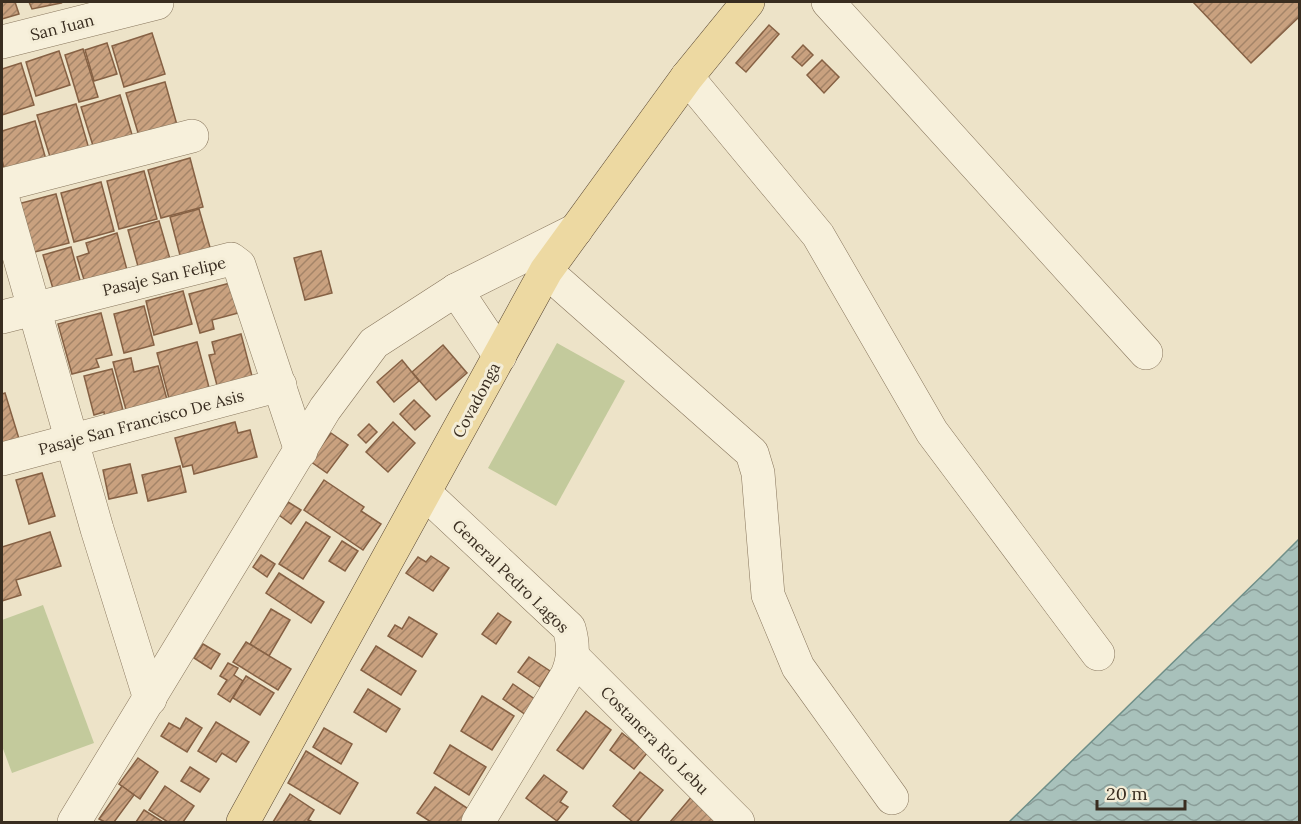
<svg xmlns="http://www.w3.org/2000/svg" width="1301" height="824" viewBox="0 0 1301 824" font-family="Lora,serif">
	<defs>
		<pattern id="water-waves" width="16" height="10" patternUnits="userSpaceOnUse" patternTransform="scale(1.5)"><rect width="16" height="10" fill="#a8c1bb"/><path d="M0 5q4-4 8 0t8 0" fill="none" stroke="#8a9d98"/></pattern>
		<pattern id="building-hatch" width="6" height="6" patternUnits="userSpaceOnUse" patternTransform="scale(1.5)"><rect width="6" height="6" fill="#c9a17f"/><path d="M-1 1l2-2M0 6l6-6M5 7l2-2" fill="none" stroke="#a48468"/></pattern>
	</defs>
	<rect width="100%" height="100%" fill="#ede3c8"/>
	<g fill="#c3ca9c">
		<polygon points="557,343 625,381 556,506 488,468"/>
		<polygon points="43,605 94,743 12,773 2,746 2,620"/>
	</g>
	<polygon fill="url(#water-waves)" stroke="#6f8f89" stroke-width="1.5" points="1299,539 1299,822 1009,822 1271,567"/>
	<g fill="url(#building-hatch)" stroke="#866144" stroke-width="1.5">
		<polygon points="2,2 15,2 19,14 2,19"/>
		<polygon points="29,2 60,2 61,3 32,9"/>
		<polygon points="1193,2 1300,2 1300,16 1251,63"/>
		<polygon points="769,25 779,34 746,72 736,63"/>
		<polygon points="152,33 165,74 124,87 112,46"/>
		<polygon points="107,43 117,74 94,81 85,50"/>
		<polygon points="803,45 813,55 802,66 792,57"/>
		<polygon points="83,49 98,97 79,102 65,55"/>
		<polygon points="59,51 70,85 36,96 26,62"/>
		<polygon points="822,60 839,77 824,93 807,75"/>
		<polygon points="21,63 34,105 2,115 2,69"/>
		<polygon points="165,82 177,125 139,136 126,93"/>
		<polygon points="120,95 133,138 94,149 81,107"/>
		<polygon points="76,104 91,156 51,160 37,115"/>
		<polygon points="35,121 47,163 6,176 2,160 2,131"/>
		<polygon points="190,158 203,207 161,218 148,170"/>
		<polygon points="144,171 157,219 119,229 107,181"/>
		<polygon points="101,182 114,231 74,242 61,193"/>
		<polygon points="56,194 69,243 27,254 14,205"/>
		<polygon points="199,209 211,251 181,259 170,217"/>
		<polygon points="159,221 172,266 139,270 128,230"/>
		<polygon points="117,233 127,270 85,283 77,257 89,253 86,243"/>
		<polygon points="71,247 81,284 54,292 43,255"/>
		<polygon points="321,251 332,293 305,300 294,258"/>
		<polygon points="234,282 242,312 212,320 214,329 200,333 189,294"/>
		<polygon points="183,291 192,324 154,335 146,301"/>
		<polygon points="144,306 154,345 124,353 114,314"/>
		<polygon points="101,313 112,355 96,359 99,367 72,374 58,324"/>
		<polygon points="241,334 253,380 218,389 209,355 215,354 212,342"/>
		<polygon points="197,342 211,395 171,406 157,353"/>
		<polygon points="443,345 467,373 436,400 412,372"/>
		<polygon points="131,358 134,372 158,366 169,407 128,417 113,362"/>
		<polygon points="402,360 419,381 394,402 377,382"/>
		<polygon points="112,369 124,414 105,419 104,412 94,415 84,376"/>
		<polygon points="5,393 20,442 2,448 2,394"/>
		<polygon points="414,400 430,416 415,430 400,414"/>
		<polygon points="235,422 238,433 250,430 257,457 194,474 192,465 183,467 175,438"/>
		<polygon points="393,422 415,443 388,472 366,452"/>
		<polygon points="369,424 377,432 366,443 358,435"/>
		<polygon points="331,433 348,445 327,473 310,461"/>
		<polygon points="130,464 137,493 109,499 103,470"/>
		<polygon points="180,466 186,492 148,501 142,475"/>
		<polygon points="42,473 55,516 29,524 16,480"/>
		<polygon points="324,480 364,507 361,511 381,524 363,550 304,510"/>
		<polygon points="288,502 301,510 291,524 279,515"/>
		<polygon points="306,522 330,537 303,579 279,564"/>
		<polygon points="50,532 61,566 16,580 21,595 2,601 2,547"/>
		<polygon points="342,541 358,551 345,571 329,561"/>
		<polygon points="261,555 275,564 267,577 253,567"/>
		<polygon points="431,556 449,568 433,591 406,573 418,557 426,562"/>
		<polygon points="279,573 324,602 311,623 266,593"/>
		<polygon points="271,609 290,620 269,656 250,644"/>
		<polygon points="498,613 511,622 496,644 482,634"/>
		<polygon points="409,617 437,634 422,657 388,636 395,625 402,629"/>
		<polygon points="246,642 291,669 278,690 233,662"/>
		<polygon points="203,644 220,654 211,669 194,658"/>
		<polygon points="376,646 416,671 401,695 361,670"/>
		<polygon points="529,657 550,671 540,687 518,672"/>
		<polygon points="228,663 238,668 234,675 243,681 230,702 218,694 227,680 220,676"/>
		<polygon points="246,676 274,693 260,715 233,698"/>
		<polygon points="513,684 536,700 526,715 503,699"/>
		<polygon points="368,689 400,709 386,732 354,712"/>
		<polygon points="482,696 514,716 492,750 461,731"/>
		<polygon points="586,711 611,730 583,769 557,750"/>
		<polygon points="186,718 202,728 187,752 161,736 169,723 180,729"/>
		<polygon points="216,722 249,742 236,762 222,753 216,762 198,751"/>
		<polygon points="324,728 352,744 341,764 313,747"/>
		<polygon points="622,733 647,753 634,769 610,750"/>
		<polygon points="450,745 486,767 469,795 434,773"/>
		<polygon points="306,751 358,783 340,814 288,783"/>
		<polygon points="138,758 158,772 140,799 119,784"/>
		<polygon points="190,767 209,779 200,792 181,781"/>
		<polygon points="640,772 663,790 637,822 633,822 613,806"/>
		<polygon points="544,775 567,792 560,802 568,807 557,821 526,798"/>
		<polygon points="122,786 134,795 114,822 105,822 99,819"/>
		<polygon points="165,786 194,806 183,822 168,822 149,810"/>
		<polygon points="435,787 470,810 462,822 431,822 417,813"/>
		<polygon points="290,794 314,810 308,820 313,822 273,822"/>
		<polygon points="693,795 725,822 670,822"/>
		<polygon points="144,810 163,822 136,822"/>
	</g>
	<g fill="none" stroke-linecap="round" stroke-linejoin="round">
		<g stroke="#88765d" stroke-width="34">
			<g id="minor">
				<polyline points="828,2 1146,353"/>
				<polyline points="2,42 157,3"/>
				<polyline points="687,77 818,235 932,432 1098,654"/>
				<polyline points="2,185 192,136"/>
				<polyline points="2,196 97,529 150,699"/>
				<polyline points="546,271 752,453 758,473 768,595 798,667 892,798"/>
				<polyline points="456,290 500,356"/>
				<polyline points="2,317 231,259 239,265 301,451"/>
				<polyline points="2,459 280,385"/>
				<path d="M 426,494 L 569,628 C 574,645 574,659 567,675 L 478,822"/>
				<polyline points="573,657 738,822"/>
				<polyline points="74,822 325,409 374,343 456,290 576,230"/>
			</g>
		</g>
		<g stroke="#564431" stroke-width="34">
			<polyline id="major" points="243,822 546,271 687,77 748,2"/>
		</g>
		<use href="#minor" stroke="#f7f0db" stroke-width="33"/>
		<use href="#major" stroke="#edd9a2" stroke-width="33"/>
	</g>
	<g text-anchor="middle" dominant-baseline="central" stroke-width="6" stroke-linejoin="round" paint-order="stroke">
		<g font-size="16" fill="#392d20" stroke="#f4edd7">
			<text transform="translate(62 27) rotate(-14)">San Juan</text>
			<text transform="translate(164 276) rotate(-13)">Pasaje San Felipe</text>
			<text transform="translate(476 400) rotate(-62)">Covadonga</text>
			<text transform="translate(141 422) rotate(-15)">Pasaje San Francisco De Asis</text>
			<text transform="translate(511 576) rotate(44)">General Pedro Lagos</text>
			<text transform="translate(655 740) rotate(45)">Costanera Río Lebu</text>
		</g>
	</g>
	<rect width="1301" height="824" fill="none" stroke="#392d20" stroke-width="6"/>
	<path d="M1097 800v9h88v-9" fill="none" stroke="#392d20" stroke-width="3"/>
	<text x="1106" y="800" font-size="18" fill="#392d20" stroke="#f4edd7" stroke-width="4.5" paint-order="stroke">20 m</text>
</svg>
